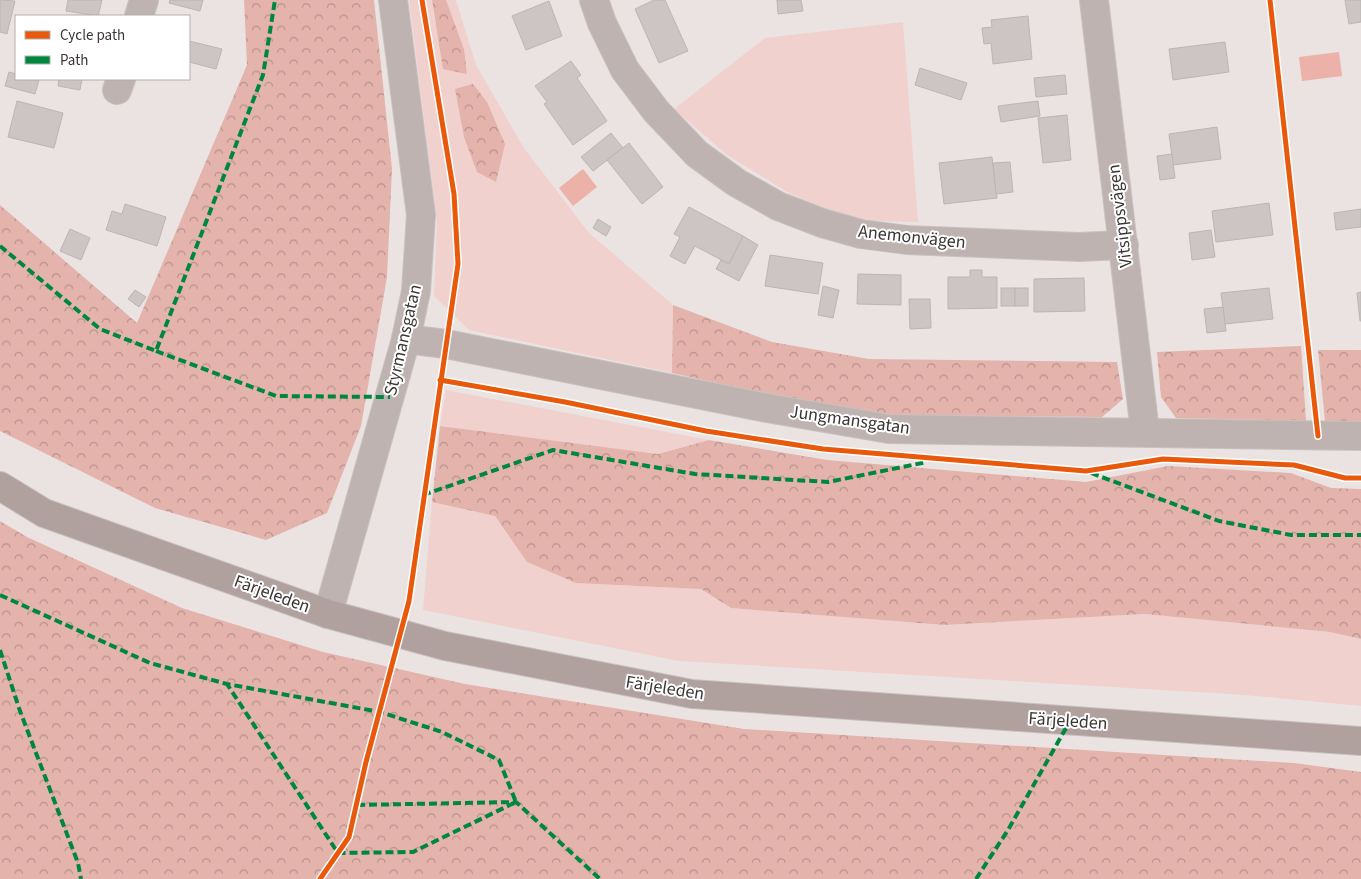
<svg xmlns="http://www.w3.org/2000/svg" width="1361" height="879" viewBox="0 0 1361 879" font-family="'Source Sans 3',sans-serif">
	<defs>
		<pattern id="forest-crowns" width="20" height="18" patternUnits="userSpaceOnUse" patternTransform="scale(1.25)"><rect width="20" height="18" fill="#e3b3ac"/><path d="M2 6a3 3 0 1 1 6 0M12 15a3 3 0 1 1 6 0" fill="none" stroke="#b9928d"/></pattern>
	</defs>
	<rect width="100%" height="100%" fill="#ebe3e2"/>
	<g fill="#f0d1cd">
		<polygon points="409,0 432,0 435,23 467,74 464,49 446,0 456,0 476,65 524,148 589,233 673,305 672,373 469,330 434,296 437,220"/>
		<polygon points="903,22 918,222 872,221 834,213 787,192 727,155 674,109 765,38"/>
		<polygon points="446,390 709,440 658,454 440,426"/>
		<polygon points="432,502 495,516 527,562 576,583 701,589 731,608 944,625 1145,614 1330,632 1361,639 1361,706 1245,695 679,661 423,610"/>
	</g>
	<g fill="url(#forest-crowns)">
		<polygon points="244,0 374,0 392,169 387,277 361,426 327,513 266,540 155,508 0,431 0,205 137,323 247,65"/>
		<polygon points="432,0 446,0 464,49 467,74 443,69"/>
		<polygon points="473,84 487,102 505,144 496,182 477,172 464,137 455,89"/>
		<polygon points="673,305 772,342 869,359 1117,362 1123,399 1102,417 894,415 766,394 672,373"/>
		<polygon points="1301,346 1306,421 1176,418 1161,397 1157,352"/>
		<polygon points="1318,350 1361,350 1361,422 1325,421"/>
		<polygon points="440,426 658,454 709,440 827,460 1086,482 1168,466 1291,473 1331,488 1361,489 1361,639 1330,632 1145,614 944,625 731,608 701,589 576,583 527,562 495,516 432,502"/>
		<polygon points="0,521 27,537 182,608 323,652 465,684 744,729 1294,763 1361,772 1361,879 0,879"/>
	</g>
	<g fill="#ecb1a8">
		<polygon points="1339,52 1342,76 1302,81 1299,57"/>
		<polygon points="583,169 597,187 573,206 559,188"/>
	</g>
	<g fill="#ccc5c4" stroke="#bbb5b4">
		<polygon points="0,0 15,1 7,34 0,32"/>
		<polygon points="68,0 102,0 98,16 66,11"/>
		<polygon points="170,0 203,0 200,11 169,3"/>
		<polygon points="654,0 665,0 688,51 659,63 635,9"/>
		<polygon points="777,0 801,0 803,11 778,14"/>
		<polygon points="1345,0 1361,0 1361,22 1349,24"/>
		<polygon points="549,1 562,36 526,50 512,16"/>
		<polygon points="1028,16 1032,59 993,64 991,43 984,44 982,28 992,27 991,20"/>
		<polygon points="189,41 222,49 216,69 189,62"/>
		<polygon points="1225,42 1229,72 1173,80 1169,49"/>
		<polygon points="571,61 581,75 577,78 607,121 573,145 544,104 547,102 535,86"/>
		<polygon points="920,68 967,83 961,100 915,85"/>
		<polygon points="9,72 16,74 16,79 39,80 35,94 5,86"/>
		<polygon points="1065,75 1067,94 1036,97 1034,78"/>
		<polygon points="59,79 82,79 80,90 58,86"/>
		<polygon points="17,101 63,113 54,148 8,137"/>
		<polygon points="1038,101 1040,116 1001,122 998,106"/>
		<polygon points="1067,115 1071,160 1043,163 1038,118"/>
		<polygon points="1217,127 1221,159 1173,165 1169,134"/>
		<polygon points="611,133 623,148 593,171 581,157"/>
		<polygon points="629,143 663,187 642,204 607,160"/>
		<polygon points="1172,154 1175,178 1160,180 1157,156"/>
		<polygon points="992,157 997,198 944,204 939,163"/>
		<polygon points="1010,162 1013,192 996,194 993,163"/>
		<polygon points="1269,203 1273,235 1216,242 1212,211"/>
		<polygon points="125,204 166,217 157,246 106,230 112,211 122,214"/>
		<polygon points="689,207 743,236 729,264 695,246 685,264 670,256 680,237 674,234"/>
		<polygon points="1361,209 1361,227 1336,230 1334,213"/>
		<polygon points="598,219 611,227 606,236 593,228"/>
		<polygon points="70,229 90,238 81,260 60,251"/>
		<polygon points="1211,230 1215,257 1192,260 1189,233"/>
		<polygon points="743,236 758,245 739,281 716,269 721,260 729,264"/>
		<polygon points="770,255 823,263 818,294 765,286"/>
		<polygon points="970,270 982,270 982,277 997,277 997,308 948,309 948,277 970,277"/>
		<polygon points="858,274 901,275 901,305 857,304"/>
		<polygon points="1084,278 1085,311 1034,312 1034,279"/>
		<polygon points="823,286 839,290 833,318 818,315"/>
		<rect x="1001" y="288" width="14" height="18"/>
		<rect x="1015" y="288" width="13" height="18"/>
		<polygon points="1269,288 1273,319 1225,324 1221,293"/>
		<polygon points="135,290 146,297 139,307 128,299"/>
		<polygon points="1361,292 1361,321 1360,321 1357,293"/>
		<polygon points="909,299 930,299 931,328 910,329"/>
		<polygon points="1223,307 1226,331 1207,333 1204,309"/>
	</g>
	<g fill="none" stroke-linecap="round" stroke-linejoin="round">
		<g stroke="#c7c1c0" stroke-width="30">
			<g id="minor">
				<polyline points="594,0 602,23 625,70 656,111 697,154 737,183 778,206 822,223 861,234 907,240 1079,247 1124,245"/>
				<polyline points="1094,0 1145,432"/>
				<polyline points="139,16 144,0"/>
				<polyline points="117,90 121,79"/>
				<polyline points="406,339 446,344 767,408 889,429 1361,436"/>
				<polyline points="328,614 406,339 416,291 421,215 393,0"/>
			</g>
		</g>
		<g stroke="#c7c1c0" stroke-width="30">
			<polyline id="major" points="0,486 44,513 328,614 445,646 692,694 1361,741"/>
		</g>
		<use href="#minor" stroke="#bfb3b1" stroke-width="28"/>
		<use href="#major" stroke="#b0a19f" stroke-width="28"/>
		<g stroke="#00873e" stroke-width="4" stroke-dasharray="8 4" stroke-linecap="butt">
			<polyline points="0,246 100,329 156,351 263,75 275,0"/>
			<polyline points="156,351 276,396 390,397"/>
			<polyline points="1091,473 1219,521 1291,535 1361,535"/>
			<polyline points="423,495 553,450 695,474 828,482 927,462"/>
			<polyline points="0,595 150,663 227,684 380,712 442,732 499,760 516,802 413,852 338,853 227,684"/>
			<polyline points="0,650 20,711 78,863 81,879"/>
			<polyline points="357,805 516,802 600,879"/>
			<polyline points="976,879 1008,830 1070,721"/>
		</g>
		<g stroke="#fff" stroke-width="8">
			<g id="cycleway">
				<polyline points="1270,0 1318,436"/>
				<polyline points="440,380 565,402 706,431 823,449 1086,471 1163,459 1294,465 1345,478 1361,478"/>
				<polyline points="320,879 349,837 366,762 409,601 458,264 454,194 422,0"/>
			</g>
		</g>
		<use href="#cycleway" stroke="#e8590c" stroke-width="5"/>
	</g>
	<g text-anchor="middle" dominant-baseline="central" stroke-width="4" stroke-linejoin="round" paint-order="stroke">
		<g font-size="18" fill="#3b3535" stroke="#fff">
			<text transform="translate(1120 216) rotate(-97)">Vitsippsvägen</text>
			<text transform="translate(912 237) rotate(6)">Anemonvägen</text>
			<text transform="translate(403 340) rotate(-77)">Styrmansgatan</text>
			<text transform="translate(850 420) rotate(8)">Jungmansgatan</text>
			<text transform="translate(272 594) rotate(20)">Färjeleden</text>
			<text transform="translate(665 688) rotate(9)">Färjeleden</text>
			<text transform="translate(1068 721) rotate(4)">Färjeleden</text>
		</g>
	</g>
	<rect x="15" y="15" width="175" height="65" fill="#ffffff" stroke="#b1aeae"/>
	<rect x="25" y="31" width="25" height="8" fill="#e8590c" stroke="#b1aeae"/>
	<text x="60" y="40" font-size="15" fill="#3b3535">Cycle path</text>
	<rect x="25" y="56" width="25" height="8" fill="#00873e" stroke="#b1aeae"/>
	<text x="60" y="65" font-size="15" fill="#3b3535">Path</text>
</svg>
